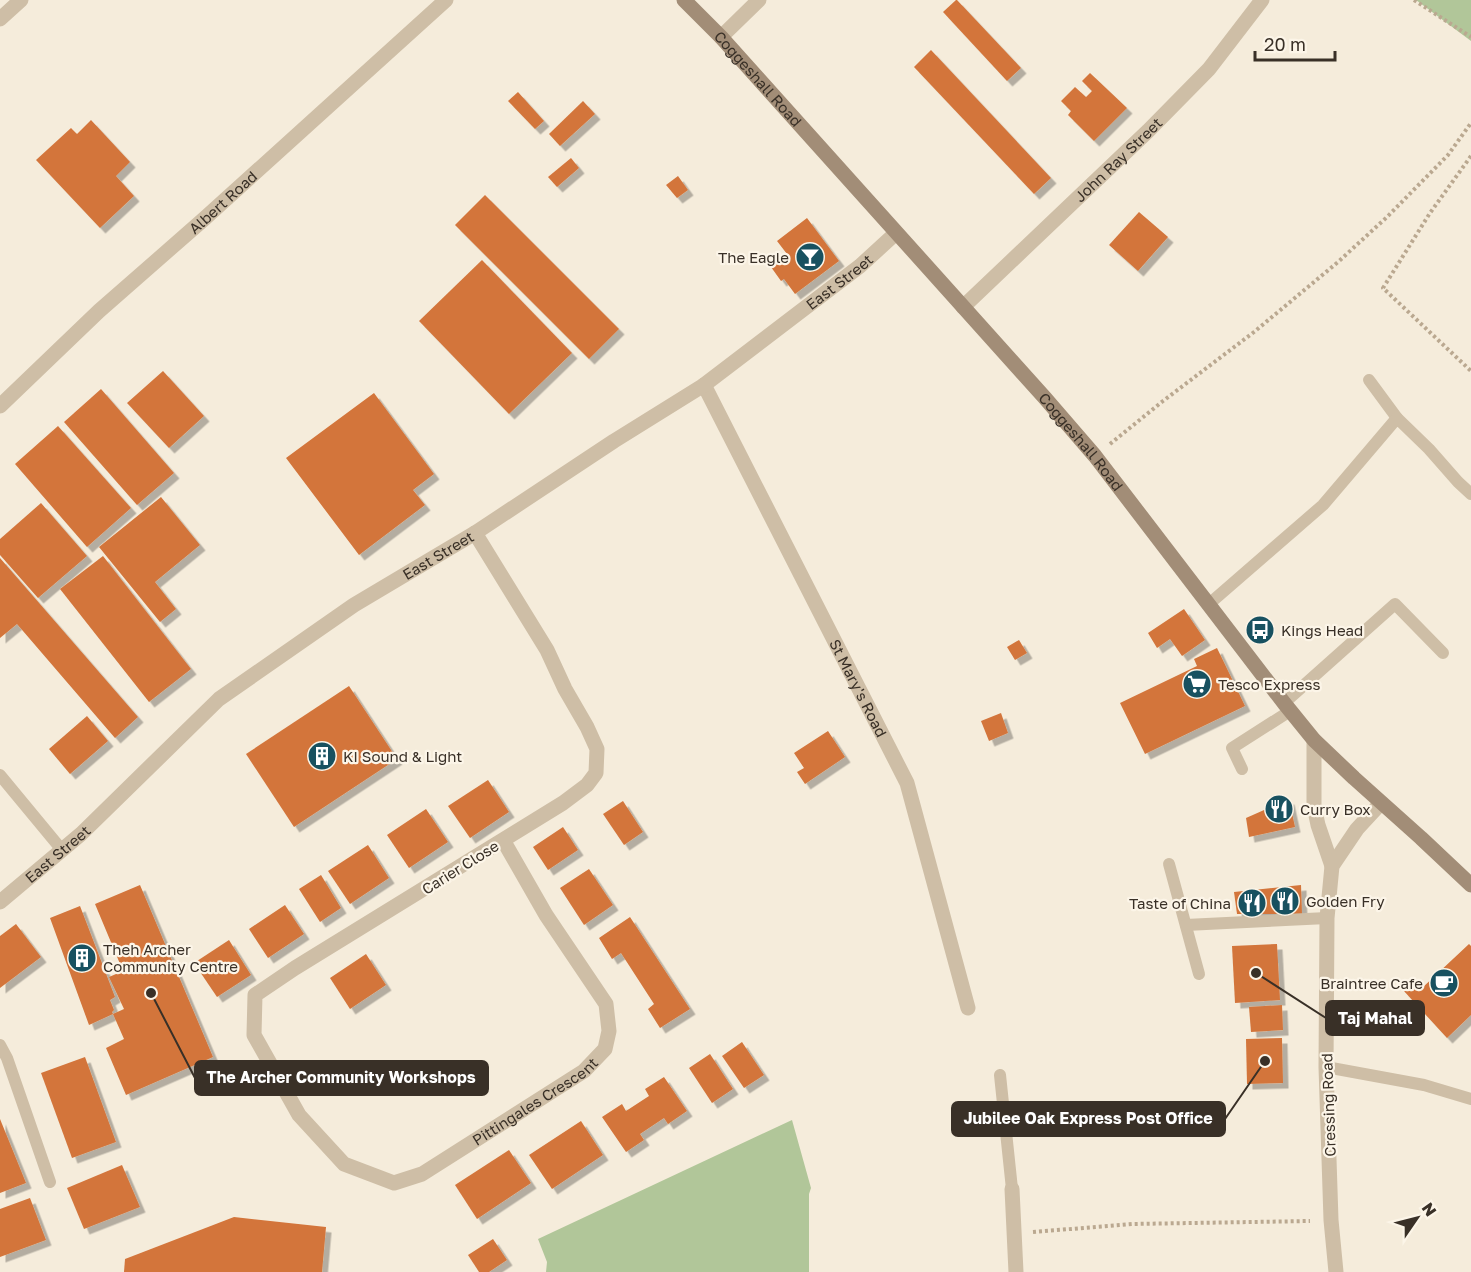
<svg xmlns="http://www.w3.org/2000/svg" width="1471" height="1272" viewBox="0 0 1471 1272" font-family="'Golos Text',sans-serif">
	<defs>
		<filter id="shadow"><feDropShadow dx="5.5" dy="5.5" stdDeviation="0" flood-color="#0004"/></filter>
	</defs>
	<rect width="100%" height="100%" fill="#f5ecdb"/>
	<g fill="#b1c699">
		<polygon points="1416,0 1471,0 1471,41"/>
		<polygon points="792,1120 811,1188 809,1194 809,1272 546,1272 547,1262 538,1239"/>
	</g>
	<g fill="#d3753b" filter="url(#shadow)">
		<polygon points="956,0 957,0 1021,68 1007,81 943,12"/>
		<polygon points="931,50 1051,178 1034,194 914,67"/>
		<polygon points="1090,73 1127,108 1094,141 1068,115 1071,111 1061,101 1075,87 1086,97 1092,91 1082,81"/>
		<polygon points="518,92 544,121 535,129 508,101"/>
		<polygon points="583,101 595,114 560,146 549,134"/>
		<polygon points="91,120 130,162 116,176 134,196 100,228 36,160 71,128 77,134"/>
		<polygon points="571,158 579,168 557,187 548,177"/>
		<polygon points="678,176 688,190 677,198 666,185"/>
		<polygon points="485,195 619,329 589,359 455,225"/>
		<polygon points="1139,212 1168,237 1138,271 1109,245"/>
		<polygon points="807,218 839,261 795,294 784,279 781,281 771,267 787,254 777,241"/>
		<polygon points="482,260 572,353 509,414 419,321"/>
		<polygon points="163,371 204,416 169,448 127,403"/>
		<polygon points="101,389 174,473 137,505 64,422"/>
		<polygon points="374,393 434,474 413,490 425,505 359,555 286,458"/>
		<polygon points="58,426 131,508 87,547 15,464"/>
		<polygon points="161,497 200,545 155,582 176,609 160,622 99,547"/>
		<polygon points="41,503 87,556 38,598 0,555 0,539"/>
		<polygon points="103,556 191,669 149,702 60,589"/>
		<polygon points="0,558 138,717 115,738 17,624 0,638"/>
		<polygon points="1184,609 1205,640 1182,656 1170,639 1157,648 1148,633"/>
		<polygon points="1019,640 1027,653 1015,660 1007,647"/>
		<polygon points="1217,648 1245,706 1145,754 1120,703 1197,666 1194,659"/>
		<polygon points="349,686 397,759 294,827 246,754"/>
		<polygon points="1001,713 1008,733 989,741 981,721"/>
		<polygon points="87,716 108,741 70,774 49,749"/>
		<polygon points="828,731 845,757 805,784 797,772 804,768 794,753"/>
		<polygon points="488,780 509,812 470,838 448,806"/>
		<polygon points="1289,799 1295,827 1249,837 1246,818"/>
		<polygon points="623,801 643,832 624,845 603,814"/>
		<polygon points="426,809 448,842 409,868 387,835"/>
		<polygon points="563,827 578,850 548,870 533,847"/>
		<polygon points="368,845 389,878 350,904 328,871"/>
		<polygon points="589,869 613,905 584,925 560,888"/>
		<polygon points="321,875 341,908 320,922 299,889"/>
		<polygon points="140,885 213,1057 126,1095 106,1048 124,1039 113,1014 124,1009 109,977 123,971 95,904"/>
		<polygon points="1301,885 1302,914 1237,914 1234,892"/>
		<polygon points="285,905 304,934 268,958 249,929"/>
		<polygon points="80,906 115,997 110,1000 114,1010 112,1012 113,1014 89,1025 50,918"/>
		<polygon points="630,917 690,1009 660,1028 648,1009 654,1004 621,953 612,959 599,938"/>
		<polygon points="16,924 41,957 0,988 0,936"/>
		<polygon points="229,940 251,975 217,997 194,963"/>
		<polygon points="1277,944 1280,1000 1235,1003 1232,946"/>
		<polygon points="1469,944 1471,946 1471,1015 1447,1038 1403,990 1414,979 1422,988"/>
		<polygon points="366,954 386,985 350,1009 330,978"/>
		<polygon points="1282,1005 1283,1030 1251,1032 1249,1007"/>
		<polygon points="1282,1038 1283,1083 1247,1084 1246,1039"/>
		<polygon points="742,1042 764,1075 744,1088 722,1056"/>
		<polygon points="710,1054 733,1089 712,1103 689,1068"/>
		<polygon points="85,1057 116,1142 72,1158 41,1073"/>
		<polygon points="664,1077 687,1111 668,1124 664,1118 640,1134 644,1140 626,1152 602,1117 622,1104 626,1111 649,1096 645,1089"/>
		<polygon points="0,1119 26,1183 0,1193"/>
		<polygon points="581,1121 603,1155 552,1189 529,1155"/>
		<polygon points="509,1150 531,1183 477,1219 455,1185"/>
		<polygon points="122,1165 140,1207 84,1229 67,1188"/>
		<polygon points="30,1198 46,1240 0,1257 0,1209"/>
		<polygon points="234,1217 326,1227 322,1272 124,1272 125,1259"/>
		<polygon points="493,1239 507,1260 489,1272 479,1272 468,1255"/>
	</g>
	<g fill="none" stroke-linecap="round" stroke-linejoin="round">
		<g stroke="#baa890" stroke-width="4" stroke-dasharray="3 3" stroke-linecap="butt">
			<polyline points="1414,0 1471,37"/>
			<polyline points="1471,156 1430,213 1383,288 1471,371"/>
			<polyline points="1110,444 1163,401 1254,332 1338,262 1387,217 1448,155 1471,123"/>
			<polyline points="1033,1232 1133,1224 1310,1221"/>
		</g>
		<g stroke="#cebea6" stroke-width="12">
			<polyline points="1369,380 1397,418"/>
			<polyline points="1209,604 1323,505 1397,418 1429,449 1458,482 1471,494"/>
			<polyline points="1284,703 1395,604 1443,653"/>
			<polyline points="1242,769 1232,748 1290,711"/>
			<polyline points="0,775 62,850"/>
			<polyline points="1169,864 1199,974"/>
			<polyline points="1186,925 1327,918"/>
			<polyline points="0,1045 7,1058 50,1182"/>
			<polyline points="1326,1067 1424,1085 1471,1099"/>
			<polyline points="1000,1075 1012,1189"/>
		</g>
		<g stroke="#cebea6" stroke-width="15">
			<polyline points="0,19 21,0"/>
			<polyline points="721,37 759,0"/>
			<path id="s1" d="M 963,307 L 1148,131 L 1209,69 L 1262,0"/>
			<path id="s2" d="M 704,385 L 907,783 L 968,1008"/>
			<path id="s3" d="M 0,406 L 99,311 L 204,219 L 446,0"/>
			<path id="s4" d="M 475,533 L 547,650 L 565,689 L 587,727 L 597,749 L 596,773 L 587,785 L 563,803 L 295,968 L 255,995 L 254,1035 L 299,1115 L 344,1164 L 394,1183 L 422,1174 L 584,1071 L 605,1049 L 609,1031 L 606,1004 L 546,915 L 503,840"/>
			<path id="s5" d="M 0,902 L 81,834 L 219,699 L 354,605 L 475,533 L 614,441 L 704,385 L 860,266 L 896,233"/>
			<polyline points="1012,1189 1016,1272"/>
		</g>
		<g stroke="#cebea6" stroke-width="15">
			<polyline points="1314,740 1314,806 1318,825 1332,866"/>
			<polyline points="1336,1272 1331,1220 1326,1067 1327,918 1332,866 1357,829 1381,803"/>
		</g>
		<path stroke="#a28d77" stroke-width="15" id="s6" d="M 684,0 L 721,37 L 1045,398 L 1095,456 L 1284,703 L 1314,740 L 1354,778 L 1421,838 L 1471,885"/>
	</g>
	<defs>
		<g id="bar-disc" transform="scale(1.5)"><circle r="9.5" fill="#185160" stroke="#fcf5e8"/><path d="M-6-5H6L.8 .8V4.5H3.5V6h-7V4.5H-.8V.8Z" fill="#fff"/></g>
		<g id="bus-disc" transform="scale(1.5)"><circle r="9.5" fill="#185160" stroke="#fcf5e8"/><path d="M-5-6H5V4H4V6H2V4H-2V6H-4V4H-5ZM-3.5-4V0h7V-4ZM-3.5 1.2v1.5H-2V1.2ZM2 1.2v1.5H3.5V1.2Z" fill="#fff"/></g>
		<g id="supermarket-disc" transform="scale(1.5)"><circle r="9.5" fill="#185160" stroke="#fcf5e8"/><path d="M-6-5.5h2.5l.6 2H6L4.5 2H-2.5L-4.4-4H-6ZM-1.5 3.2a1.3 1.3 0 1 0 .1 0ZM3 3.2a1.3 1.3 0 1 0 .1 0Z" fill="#fff"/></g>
		<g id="building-disc" transform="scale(1.5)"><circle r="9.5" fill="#185160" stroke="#fcf5e8"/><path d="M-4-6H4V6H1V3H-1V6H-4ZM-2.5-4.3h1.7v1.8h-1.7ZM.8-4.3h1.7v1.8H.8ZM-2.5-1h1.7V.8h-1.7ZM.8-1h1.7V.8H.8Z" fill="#fff"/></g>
		<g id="restaurant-disc" transform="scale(1.5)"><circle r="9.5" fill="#185160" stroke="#fcf5e8"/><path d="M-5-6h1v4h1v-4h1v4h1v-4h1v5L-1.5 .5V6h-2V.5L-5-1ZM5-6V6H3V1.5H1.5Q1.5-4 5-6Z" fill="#fff"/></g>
		<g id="cafe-disc" transform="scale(1.5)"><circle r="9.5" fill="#185160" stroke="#fcf5e8"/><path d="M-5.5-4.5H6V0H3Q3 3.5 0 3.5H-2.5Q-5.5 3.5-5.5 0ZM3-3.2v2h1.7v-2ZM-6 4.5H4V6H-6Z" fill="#fff"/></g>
	</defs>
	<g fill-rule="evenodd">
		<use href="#bar-disc" x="810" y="257"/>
		<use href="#bus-disc" x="1260" y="630"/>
		<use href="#supermarket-disc" x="1197" y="684"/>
		<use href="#building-disc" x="322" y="756"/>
		<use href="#restaurant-disc" x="1279" y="809"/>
		<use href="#restaurant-disc" x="1285" y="901"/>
		<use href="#restaurant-disc" x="1252" y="903"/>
		<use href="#building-disc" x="82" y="958"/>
		<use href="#cafe-disc" x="1444" y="983"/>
	</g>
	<g text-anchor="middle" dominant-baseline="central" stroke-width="4.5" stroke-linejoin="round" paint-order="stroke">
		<g font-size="15" fill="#393027" stroke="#fcf5e8">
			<text stroke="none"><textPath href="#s6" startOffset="108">Coggeshall Road</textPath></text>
			<text stroke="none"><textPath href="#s1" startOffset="214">John Ray Street</textPath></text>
			<text stroke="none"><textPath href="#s3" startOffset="302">Albert Road</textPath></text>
			<text stroke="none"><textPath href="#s5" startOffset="1047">East Street</textPath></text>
			<text stroke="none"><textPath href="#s6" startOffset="594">Coggeshall Road</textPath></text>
			<text stroke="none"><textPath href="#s5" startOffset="561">East Street</textPath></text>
			<text stroke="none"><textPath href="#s2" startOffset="340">St Mary's Road</textPath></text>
			<text stroke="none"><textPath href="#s5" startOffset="75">East Street</textPath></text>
			<text transform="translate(460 867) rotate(-32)">Carier Close</text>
			<text stroke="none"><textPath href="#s4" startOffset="1096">Pittingales Crescent</textPath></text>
			<text transform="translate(1328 1105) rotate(-92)">Cressing Road</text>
		</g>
		<g font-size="15" fill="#393027" stroke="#fcf5e8" text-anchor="start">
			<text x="789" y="257" text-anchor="end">The Eagle</text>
			<text x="1281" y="630">Kings Head</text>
			<text x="1218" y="684">Tesco Express</text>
			<text x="343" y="756">KI Sound &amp; Light</text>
			<text x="1300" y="809">Curry Box</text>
			<text x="1306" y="901">Golden Fry</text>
			<text x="1231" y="903" text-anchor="end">Taste of China</text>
			<text x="103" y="949">Theh Archer<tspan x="103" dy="17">Community Centre</tspan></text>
			<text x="1423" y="983" text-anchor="end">Braintree Cafe</text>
		</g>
	</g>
	<path fill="none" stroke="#393027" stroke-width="2" d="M1256 973L1326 1018M151 993L195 1078M1265 1061L1225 1119"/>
	<g fill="#393027" stroke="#fcf5e8" stroke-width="2">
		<circle cx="1256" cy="973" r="6"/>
		<circle cx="151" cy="993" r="6"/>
		<circle cx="1265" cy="1061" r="6"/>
	</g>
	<g fill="#393027" stroke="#393027" stroke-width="2">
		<rect x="1326" y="1001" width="98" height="34" rx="6"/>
		<rect x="195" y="1061" width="293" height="34" rx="6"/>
		<rect x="952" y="1102" width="273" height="34" rx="6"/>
	</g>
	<g font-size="16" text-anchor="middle" font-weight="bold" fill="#fff">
		<text x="1375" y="1024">Taj Mahal</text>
		<text x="341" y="1083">The Archer Community Workshops</text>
		<text x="1088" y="1124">Jubilee Oak Express Post Office</text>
	</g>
	<g transform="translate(1417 1218) rotate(55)" stroke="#fcf5e8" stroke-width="4.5" paint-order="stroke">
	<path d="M0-4.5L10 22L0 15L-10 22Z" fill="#393027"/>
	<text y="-9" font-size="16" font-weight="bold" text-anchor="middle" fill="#393027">N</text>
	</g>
	<path d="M1255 51v9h80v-9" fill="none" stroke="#393027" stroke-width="3"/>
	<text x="1264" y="51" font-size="18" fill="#393027" stroke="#fcf5e8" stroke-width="4.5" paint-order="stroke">20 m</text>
</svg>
